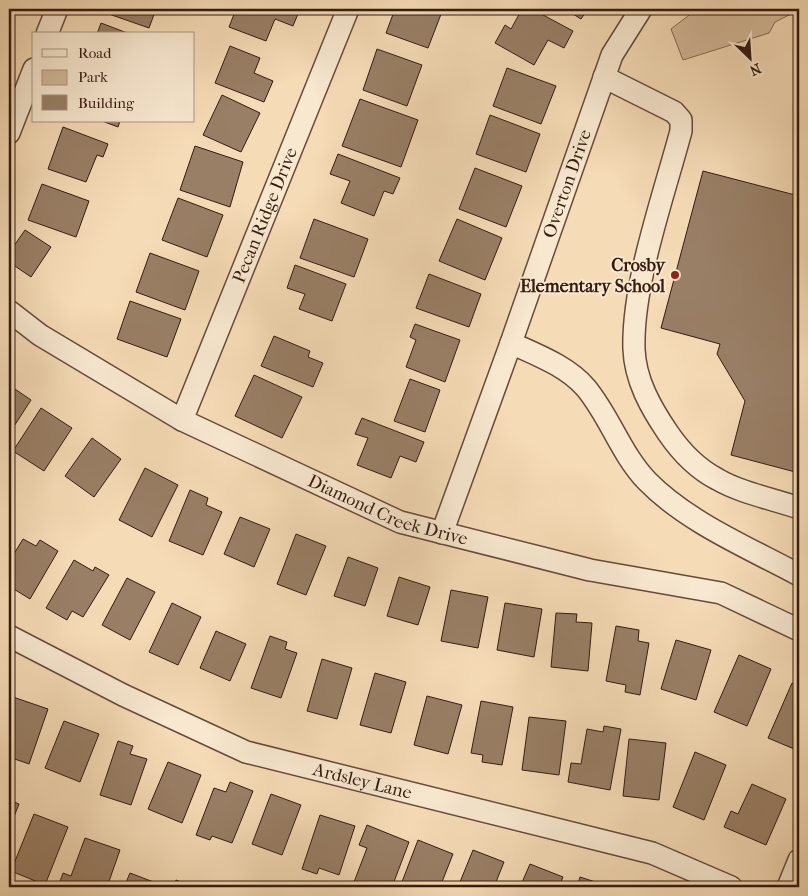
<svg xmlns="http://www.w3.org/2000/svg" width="808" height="896" viewBox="0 0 808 896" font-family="'IM FELL French Canon',serif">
	<rect width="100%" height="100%" fill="#f5dbb6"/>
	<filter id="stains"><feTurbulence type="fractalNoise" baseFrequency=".004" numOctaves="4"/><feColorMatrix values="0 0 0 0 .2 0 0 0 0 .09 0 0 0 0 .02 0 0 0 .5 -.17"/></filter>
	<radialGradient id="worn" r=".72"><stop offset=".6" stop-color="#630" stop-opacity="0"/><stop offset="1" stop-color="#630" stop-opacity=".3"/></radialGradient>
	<polygon fill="#d4ba9a" stroke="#846a54" points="697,9 791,9 793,13 775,22 769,33 683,60 671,29"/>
	<g fill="#997f66" stroke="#351b0f">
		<polygon points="108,9 156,9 149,28 106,13"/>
		<polygon points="236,9 300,9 293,26 275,19 266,41 229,27"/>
		<polygon points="395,9 443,9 428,48 386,33"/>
		<polygon points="522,9 532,9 573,31 564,48 548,40 534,65 495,43 505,25 511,29"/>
		<polygon points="565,9 588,9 581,19"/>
		<polygon points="101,23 130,34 97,34"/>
		<polygon points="230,46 260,58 254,73 273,81 264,102 215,83"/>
		<polygon points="377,49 422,65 407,106 363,90"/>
		<polygon points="507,68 556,86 541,124 493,106"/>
		<polygon points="222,95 260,113 241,152 203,135"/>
		<polygon points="360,99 418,120 401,167 342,146"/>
		<polygon points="490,115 540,134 526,172 476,154"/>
		<polygon points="102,121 120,121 118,127"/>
		<polygon points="63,127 108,144 103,157 97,155 86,182 48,169"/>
		<polygon points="195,146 243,162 230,207 180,190"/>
		<polygon points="338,154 400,178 393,194 384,191 374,216 341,203 350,181 330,174"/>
		<polygon points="475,168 522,186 506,227 459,209"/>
		<polygon points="703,171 799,196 799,473 731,455 745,401 717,354 720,344 661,328"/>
		<polygon points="42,184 89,201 76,237 28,220"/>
		<polygon points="178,198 223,215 207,257 162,240"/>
		<polygon points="314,219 368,239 354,277 300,258"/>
		<polygon points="457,219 502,238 485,280 439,261"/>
		<polygon points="25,230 51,247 31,277 9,262 9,253"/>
		<polygon points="150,253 199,271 185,310 136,292"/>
		<polygon points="295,265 346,284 332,321 299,309 305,294 287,288"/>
		<polygon points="429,274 481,294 469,327 416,308"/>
		<polygon points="130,301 181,319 167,357 117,339"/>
		<polygon points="415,324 460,340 445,382 406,367 416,340 410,337"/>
		<polygon points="274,336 310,351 308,357 323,363 313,387 261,366"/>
		<polygon points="254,375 302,397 282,438 235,416"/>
		<polygon points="410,379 440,390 425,432 394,421"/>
		<polygon points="9,385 31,400 9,434"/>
		<polygon points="41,408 72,428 44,471 13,451"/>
		<polygon points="362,418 424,442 416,462 400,456 391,478 357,465 368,438 355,434"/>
		<polygon points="92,438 121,459 94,497 65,476"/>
		<polygon points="145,468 178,485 152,537 119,520"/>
		<polygon points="190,490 208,498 206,505 222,512 203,555 169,541"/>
		<polygon points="240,517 270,529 254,567 224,554"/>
		<polygon points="9,524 14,528 9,534"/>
		<polygon points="296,534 326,546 306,595 277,584"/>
		<polygon points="23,539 36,546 40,540 58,551 30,599 9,586 9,562"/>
		<polygon points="348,557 378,568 365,606 334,596"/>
		<polygon points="74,560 93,571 95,567 109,575 83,617 72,611 67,620 46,608"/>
		<polygon points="399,577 430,587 418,625 387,616"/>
		<polygon points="127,578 155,592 130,640 102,625"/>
		<polygon points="451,590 488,597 478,648 441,641"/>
		<polygon points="172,603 201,617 178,665 149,652"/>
		<polygon points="505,603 542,609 534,657 497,650"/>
		<polygon points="556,613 577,614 576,622 592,623 588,671 551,667"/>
		<polygon points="616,626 639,630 638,641 649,643 640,695 625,692 626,685 606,681"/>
		<polygon points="216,631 246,644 230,681 200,668"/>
		<polygon points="270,636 287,642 285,649 297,653 281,698 251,688"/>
		<polygon points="676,640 711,650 696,700 661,689"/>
		<polygon points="739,655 771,669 747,726 714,712"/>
		<polygon points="322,659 352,668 337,719 307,711"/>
		<polygon points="375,673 406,682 391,733 360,725"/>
		<polygon points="792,683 799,686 799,751 768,738"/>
		<polygon points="427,696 462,705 448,754 414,745"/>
		<polygon points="13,697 48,709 29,764 9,757 9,709"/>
		<polygon points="481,701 513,707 502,765 482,762 483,755 471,753"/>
		<polygon points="529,717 566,721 559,775 522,770"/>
		<polygon points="64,721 99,734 80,782 45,768"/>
		<polygon points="604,726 621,729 610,790 568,782 571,763 581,764 587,729 603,732"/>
		<polygon points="629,739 666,743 659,800 623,796"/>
		<polygon points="118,741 133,746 130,754 147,759 131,805 100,795"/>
		<polygon points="695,752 726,765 704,820 673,807"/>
		<polygon points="168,762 201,775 182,823 148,809"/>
		<polygon points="230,782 253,791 232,843 212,836 210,840 196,835 214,788 226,792"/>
		<polygon points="752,784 786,799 766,845 724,827 731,811 738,814"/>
		<polygon points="271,794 301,805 282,855 252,844"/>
		<polygon points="9,800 19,804 9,829"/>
		<polygon points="34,814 68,827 45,885 11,871"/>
		<polygon points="320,815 355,826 339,875 319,868 317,874 302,869"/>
		<polygon points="367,825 409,842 392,887 368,887 354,882 367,848 359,845"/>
		<polygon points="85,838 120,850 107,887 58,887 63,873 71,876"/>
		<polygon points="418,840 453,854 440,887 400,887"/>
		<polygon points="473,850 504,862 494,887 458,887"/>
		<polygon points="530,864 563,877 559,887 520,887"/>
		<polygon points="130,873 164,886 164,887 124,887"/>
		<polygon points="580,877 611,887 577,887"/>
		<polygon points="176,880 194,887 173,887"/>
	</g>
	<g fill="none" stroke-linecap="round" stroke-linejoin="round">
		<g stroke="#654b39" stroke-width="24">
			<g id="minor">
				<polyline points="47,34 57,9"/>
				<path d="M 604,77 L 674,112 L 681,120 L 681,131 C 664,195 632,284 634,349 C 635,380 651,408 668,433 C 681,452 696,468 717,479 C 741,493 773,499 799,508"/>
				<polyline points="9,133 34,69"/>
				<path id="s1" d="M 9,311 L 40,335 L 182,420 L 400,522 L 590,570 L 721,593 L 799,630"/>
				<path d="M 511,343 C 537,355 567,366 586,388 C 610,417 621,454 647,481 C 687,522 749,548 799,575"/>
				<path id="s2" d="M 182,420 L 348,9"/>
				<path id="s3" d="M 442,533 L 511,343 L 612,55 L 641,9"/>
				<path id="s4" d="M 9,636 L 123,695 L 246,752 L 652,853 L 731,887"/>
				<polyline points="788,887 799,860"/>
			</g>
		</g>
		<use href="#minor" stroke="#f8e8d0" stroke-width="21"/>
	</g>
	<circle fill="#8f2418" stroke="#f8e8d0" stroke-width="2" cx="675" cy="275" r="5"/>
	<g text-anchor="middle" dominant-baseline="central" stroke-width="4" stroke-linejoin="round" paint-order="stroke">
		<g font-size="18" fill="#351b0f" stroke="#f8e8d0">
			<text stroke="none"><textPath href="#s3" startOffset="371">Overton Drive</textPath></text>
			<text stroke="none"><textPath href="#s2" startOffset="221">Pecan Ridge Drive</textPath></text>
			<text stroke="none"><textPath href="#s1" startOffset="430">Diamond Creek Drive</textPath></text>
			<text stroke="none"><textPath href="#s4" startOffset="384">Ardsley Lane</textPath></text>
		</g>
		<g font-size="18" font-weight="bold" fill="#351b0f" stroke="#f8e8d0" text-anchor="end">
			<text x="665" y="265">Crosby<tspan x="665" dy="21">Elementary School</tspan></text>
		</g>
	</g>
	<rect width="808" height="896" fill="none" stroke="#f5dbb6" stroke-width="30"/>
	<rect x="10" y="10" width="788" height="876" fill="none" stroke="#351b0f" stroke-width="2.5"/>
	<rect x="15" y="15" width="778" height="866" fill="none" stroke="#351b0f"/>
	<rect x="32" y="32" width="162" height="90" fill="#f8e8d0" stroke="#aa9683"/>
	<rect x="42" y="49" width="25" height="8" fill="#f8e8d0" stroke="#aa9683"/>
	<text x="78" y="58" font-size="15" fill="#351b0f">Road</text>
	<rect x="42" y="70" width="25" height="15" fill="#d4ba9a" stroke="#aa9683"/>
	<text x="78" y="82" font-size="15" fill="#351b0f">Park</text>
	<rect x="42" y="95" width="25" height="15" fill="#997f66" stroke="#aa9683"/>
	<text x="78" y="108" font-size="15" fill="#351b0f">Building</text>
	<g transform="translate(750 58) rotate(155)" stroke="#f8e8d0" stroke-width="4" paint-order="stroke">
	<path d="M0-4L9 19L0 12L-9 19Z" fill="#351b0f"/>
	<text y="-8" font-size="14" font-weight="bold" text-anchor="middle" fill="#351b0f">N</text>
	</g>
	<rect width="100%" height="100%" filter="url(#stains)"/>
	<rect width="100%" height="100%" fill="url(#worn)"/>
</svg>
